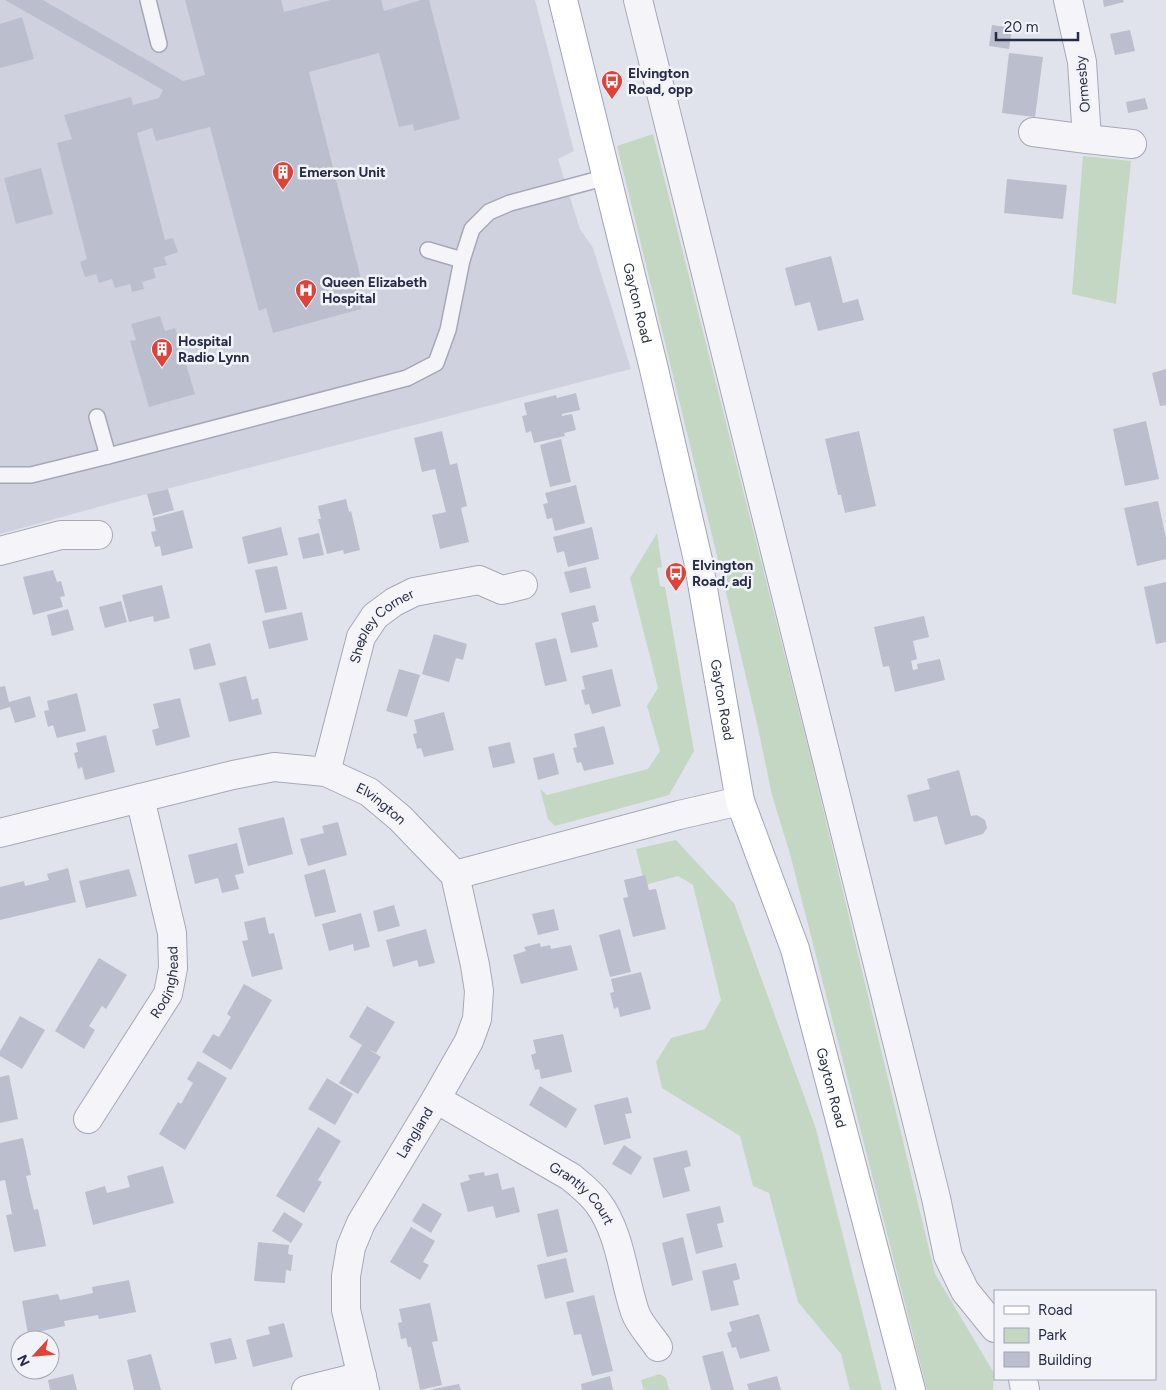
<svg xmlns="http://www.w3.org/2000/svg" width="1166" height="1390" viewBox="0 0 1166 1390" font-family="Figtree,sans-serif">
	<rect width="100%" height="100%" fill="#e1e3ec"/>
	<polygon fill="#cfd2de" points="0,0 535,0 574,151 558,159 580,229 593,248 631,369 124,500 0,534"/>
	<g fill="#c3d7c2">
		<polygon points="653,134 812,763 935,1274 994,1373 993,1390 927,1390 790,854 772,795 758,728 730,609 617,146"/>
		<polygon points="1083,156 1131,161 1116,304 1072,294"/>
		<polygon points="657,533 662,567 657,568 660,586 665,587 694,751 669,795 555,826 548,819 540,789 547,795 648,769 660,751 647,706 658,688 630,578"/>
		<polygon points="676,840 734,903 816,1129 882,1390 850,1390 841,1354 798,1302 769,1193 753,1186 740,1136 662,1088 656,1062 671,1038 705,1029 721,1000 693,885 678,876 645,885 636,849"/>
		<polygon points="660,1374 666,1378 669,1390 644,1390 641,1380"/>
	</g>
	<g fill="#bbbecc">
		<polygon points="5,0 43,0 183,81 205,75 185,0 281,0 284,12 331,0 381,0 384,11 421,0 429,0 460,119 414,131 413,124 399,127 379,53 309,72 362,283 355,284 361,309 273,333 266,308 259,311 210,127 156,141 152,128 137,133 165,240 173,238 178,252 164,257 167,265 153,268 156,278 142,282 144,289 132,292 130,284 115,288 112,279 99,283 96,274 85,277 80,262 87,259 57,143 72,139 64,115 131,97 133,105 159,98 163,90"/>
		<polygon points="1103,0 1123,0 1124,2 1104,7"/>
		<polygon points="22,17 34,59 0,68 0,24"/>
		<polygon points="992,25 1012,28 1009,49 989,46"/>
		<polygon points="1130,30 1135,51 1115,55 1110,34"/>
		<polygon points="1009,53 1043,57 1035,117 1002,113"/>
		<polygon points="1145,98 1148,109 1128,113 1126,102"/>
		<polygon points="41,168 53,214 16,224 4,178"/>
		<polygon points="1007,179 1067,185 1063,219 1004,213"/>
		<polygon points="831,256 843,303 858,299 864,320 818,331 810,302 795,306 785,268"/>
		<polygon points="160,316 165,331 175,328 195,394 149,407 130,341 136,340 131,324"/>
		<polygon points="1166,369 1166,405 1160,406 1152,373"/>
		<polygon points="576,393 580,410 562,414 562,416 572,414 576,430 564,433 565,436 534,443 531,431 526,433 522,416 527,415 524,403 556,395 557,398"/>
		<polygon points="1146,421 1159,479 1125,486 1113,429"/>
		<polygon points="442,431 450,465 457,463 467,506 461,508 469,542 440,549 432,515 446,512 435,469 422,472 414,438"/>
		<polygon points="859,431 876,506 845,513 841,495 838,495 825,439"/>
		<polygon points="561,439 571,482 550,487 540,445"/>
		<polygon points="576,485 585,523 555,531 552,518 547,519 543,504 548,503 545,493"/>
		<polygon points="168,489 174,510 153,516 147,494"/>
		<polygon points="346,499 349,512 351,511 360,550 344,554 343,550 327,554 318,519 321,519 318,506"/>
		<polygon points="1158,501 1166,538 1166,559 1137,566 1124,508"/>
		<polygon points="183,510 193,548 162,556 160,546 155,547 151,532 156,531 153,518"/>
		<polygon points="281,527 288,555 248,564 242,537"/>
		<polygon points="592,527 599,559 568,567 564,551 557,553 553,537"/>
		<polygon points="319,533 324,555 303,559 298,538"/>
		<polygon points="277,566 287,609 265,613 255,570"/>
		<polygon points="586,567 591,588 570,593 564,572"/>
		<polygon points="53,570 57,582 61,581 65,596 60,597 63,607 33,615 23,577"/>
		<polygon points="1166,582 1166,642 1156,644 1144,587"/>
		<polygon points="162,585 170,618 154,622 153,616 129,622 122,595"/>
		<polygon points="121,601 127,622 105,628 99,607"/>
		<polygon points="595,605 599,621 592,623 598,647 571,653 561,613"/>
		<polygon points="68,609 74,630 52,636 47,615"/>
		<polygon points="302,612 308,640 269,649 262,621"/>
		<polygon points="924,616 929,637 913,641 917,659 911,661 913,670 918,669 917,664 940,659 945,680 895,692 889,666 883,667 874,627"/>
		<polygon points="434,634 467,644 463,660 456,658 449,682 422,674"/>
		<polygon points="556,638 567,681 545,686 535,643"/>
		<polygon points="210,643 216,665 194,670 189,649"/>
		<polygon points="399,669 420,675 407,717 386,711"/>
		<polygon points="612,669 621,706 592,714 589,704 585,705 581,690 585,689 582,676"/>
		<polygon points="246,676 252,700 258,698 262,714 229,722 219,683"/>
		<polygon points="5,686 9,702 30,696 36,717 15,723 10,707 0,710 0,687"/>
		<polygon points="77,693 86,731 57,738 53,725 48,727 44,711 49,710 47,701"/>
		<polygon points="180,698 190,737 156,746 152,730 159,728 153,704"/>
		<polygon points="444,712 454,750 424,757 421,748 417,749 413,734 417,733 414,720"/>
		<polygon points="604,726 614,764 584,771 581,762 577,763 573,748 577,747 574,734"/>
		<polygon points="106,735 115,772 85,780 82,767 78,769 74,753 78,752 76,743"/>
		<polygon points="510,742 515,763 493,768 488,747"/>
		<polygon points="554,753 559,774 538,780 533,758"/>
		<polygon points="959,770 971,816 977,815 985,820 987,828 983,834 945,845 937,816 914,822 907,795 930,789 927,779"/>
		<polygon points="284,817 293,854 248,866 238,828"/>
		<polygon points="338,822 347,855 308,866 300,839 324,833 322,826"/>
		<polygon points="237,843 244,873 235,875 239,889 222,893 218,878 195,884 188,855"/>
		<polygon points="68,868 76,902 0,920 0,887 24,881 25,886 49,880 47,874"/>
		<polygon points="129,869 137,896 86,908 79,881"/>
		<polygon points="325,869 336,912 315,917 304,875"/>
		<polygon points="645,875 649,890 656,889 666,929 633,937 623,898 628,897 624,880"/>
		<polygon points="394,905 400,926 378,932 373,911"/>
		<polygon points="554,909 559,930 538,935 532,914"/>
		<polygon points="361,913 370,947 354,951 353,944 329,951 322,924"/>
		<polygon points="265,917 269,934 274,933 283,969 252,977 242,941 248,940 244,922"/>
		<polygon points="426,929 435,963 419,967 417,960 393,967 386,940"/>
		<polygon points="620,929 631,972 610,977 599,935"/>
		<polygon points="540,943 541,947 550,945 551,949 571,945 578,970 521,984 513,955 526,951 524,947"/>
		<polygon points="99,958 127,975 106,1009 102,1006 89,1026 95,1030 84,1049 55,1031"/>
		<polygon points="641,972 651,1009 620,1017 618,1007 614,1009 610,993 614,992 611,979"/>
		<polygon points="244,984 272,1000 231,1070 202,1052 213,1034 219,1037 231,1017 227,1014"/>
		<polygon points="367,1006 395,1022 376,1053 368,1049 381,1057 358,1094 339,1083 362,1045 349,1037"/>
		<polygon points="20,1016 45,1030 22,1069 0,1056 0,1051"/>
		<polygon points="563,1034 572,1072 541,1079 539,1069 535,1070 531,1055 536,1053 533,1040"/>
		<polygon points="198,1061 227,1078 185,1150 159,1134 178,1102 181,1104 193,1083 187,1079"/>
		<polygon points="9,1075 18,1119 0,1123 0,1077"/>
		<polygon points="327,1078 353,1094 335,1125 308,1109"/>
		<polygon points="540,1086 577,1109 566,1128 529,1105"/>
		<polygon points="628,1097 632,1113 625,1114 631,1138 604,1145 594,1105"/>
		<polygon points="318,1127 341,1141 318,1180 322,1182 304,1213 276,1196"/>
		<polygon points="23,1138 31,1175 26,1176 34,1210 38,1209 46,1246 14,1252 6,1215 12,1214 5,1180 0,1181 0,1143"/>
		<polygon points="624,1145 642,1157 631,1175 612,1164"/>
		<polygon points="687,1150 691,1166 684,1168 690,1191 663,1198 653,1158"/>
		<polygon points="163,1166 174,1203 93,1225 85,1192 105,1186 107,1193 130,1187 127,1176"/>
		<polygon points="484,1172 485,1176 498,1173 502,1190 514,1187 520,1212 496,1218 493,1206 468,1212 460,1183 470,1180 468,1175"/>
		<polygon points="423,1203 442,1214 431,1233 412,1221"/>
		<polygon points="720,1206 724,1222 717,1224 723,1247 696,1254 686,1214"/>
		<polygon points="558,1209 568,1252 547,1257 537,1214"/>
		<polygon points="284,1212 303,1224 291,1243 272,1231"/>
		<polygon points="411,1227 435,1241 423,1262 429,1265 420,1280 390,1262"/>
		<polygon points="683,1237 693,1280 672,1286 662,1243"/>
		<polygon points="258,1242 289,1245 288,1254 293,1255 291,1271 286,1270 285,1283 254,1281"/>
		<polygon points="566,1258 574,1292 545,1299 537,1265"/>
		<polygon points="736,1263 740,1279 733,1281 739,1305 711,1311 702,1271"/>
		<polygon points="129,1280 136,1312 99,1319 98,1315 64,1321 65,1326 28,1334 22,1301 58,1294 60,1300 93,1293 92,1287"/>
		<polygon points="594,1295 613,1371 592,1376 581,1334 574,1335 566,1302"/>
		<polygon points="430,1303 438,1341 432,1342 442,1385 420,1390 411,1347 408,1347 406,1338 401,1339 398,1323 402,1322 399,1309"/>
		<polygon points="759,1314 770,1351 740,1359 736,1347 732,1348 727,1333 732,1331 729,1322"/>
		<polygon points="284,1323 293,1357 253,1367 246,1340 270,1334 268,1327"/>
		<polygon points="231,1338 237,1359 215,1364 210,1343"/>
		<polygon points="723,1351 734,1390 711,1390 702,1356"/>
		<polygon points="151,1354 161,1390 134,1390 127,1360"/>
		<polygon points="73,1374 77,1390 50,1390 48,1380"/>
		<polygon points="610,1376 613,1390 582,1390 581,1384"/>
		<polygon points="777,1376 781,1390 749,1390 747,1384"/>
		<polygon points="459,1384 461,1390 433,1390 433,1389"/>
	</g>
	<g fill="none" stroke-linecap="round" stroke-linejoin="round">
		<g stroke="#a5a8b7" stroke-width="18">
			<g id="lane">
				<polyline points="148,0 159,44"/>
				<polyline points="428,250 462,260"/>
				<polyline points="97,417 108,456"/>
				<polyline points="0,475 31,475 108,456 407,378 436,363 448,330 462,260 472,229 489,212 510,203 607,177"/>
			</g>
		</g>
		<g stroke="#a5a8b7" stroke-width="30">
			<g id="street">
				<polyline points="638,0 936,1198 948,1256 965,1291 995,1328"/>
				<polyline points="1033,132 1087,139 1082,62 1068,0"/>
				<polyline points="1087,139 1132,144"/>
				<polyline points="0,551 61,535 98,535"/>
				<path id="s1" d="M 326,772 L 361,637 L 375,616 L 394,602 L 414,592 L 479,580 L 502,590 L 523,585"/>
				<path id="s2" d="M 0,833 L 233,775 L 274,767 L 326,772 L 369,792 L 400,818 L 455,875 L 475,965 L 479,991 L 477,1019 L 469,1041 L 436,1099 L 361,1223 L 351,1247 L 346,1276 L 346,1310 L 365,1390"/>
				<polyline points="455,875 679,815 740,801"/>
				<path id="s3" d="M 436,1099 L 571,1177 C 580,1185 591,1193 598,1203 C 621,1234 623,1277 635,1312 C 639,1324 651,1336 658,1347"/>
				<path id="s4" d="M 88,1119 L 168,994 L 173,968 L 172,933 L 140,798"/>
				<polyline points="1023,1379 1025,1390"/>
				<polyline points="306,1390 362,1376"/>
			</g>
		</g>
		<g stroke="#9fa4b9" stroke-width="30">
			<g id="primary">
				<path id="s5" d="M 563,0 L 653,365 L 698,560 L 740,801 L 795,949 L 911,1390"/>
			</g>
		</g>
		<use href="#lane" stroke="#f5f5f9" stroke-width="15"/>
		<use href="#street" stroke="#f5f5f9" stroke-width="28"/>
		<use href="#primary" stroke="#fff" stroke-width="28"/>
	</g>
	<defs>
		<g id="bus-pin" transform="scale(1.125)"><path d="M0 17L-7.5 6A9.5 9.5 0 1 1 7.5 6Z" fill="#de4239" stroke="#f2f3f9"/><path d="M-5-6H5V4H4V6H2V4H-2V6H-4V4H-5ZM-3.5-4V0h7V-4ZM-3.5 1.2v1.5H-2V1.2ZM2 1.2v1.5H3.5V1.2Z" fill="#fff"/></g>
		<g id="building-pin" transform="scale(1.125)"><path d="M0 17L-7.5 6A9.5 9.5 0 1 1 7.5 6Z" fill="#de4239" stroke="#f2f3f9"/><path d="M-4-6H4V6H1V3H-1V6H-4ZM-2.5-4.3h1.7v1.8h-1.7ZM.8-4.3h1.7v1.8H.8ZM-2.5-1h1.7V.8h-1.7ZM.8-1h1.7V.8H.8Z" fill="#fff"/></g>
		<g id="hospital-pin" transform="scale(1.125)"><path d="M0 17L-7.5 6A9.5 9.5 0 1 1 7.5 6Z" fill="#de4239" stroke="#f2f3f9"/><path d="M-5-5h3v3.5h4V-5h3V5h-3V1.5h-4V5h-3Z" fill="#fff"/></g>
	</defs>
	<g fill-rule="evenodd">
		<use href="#bus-pin" x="612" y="81"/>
		<use href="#building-pin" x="283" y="172"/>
		<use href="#hospital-pin" x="306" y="290"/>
		<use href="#building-pin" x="162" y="349"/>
		<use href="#bus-pin" x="676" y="573"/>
	</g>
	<g text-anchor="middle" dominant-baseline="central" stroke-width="5" stroke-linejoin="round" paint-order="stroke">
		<g font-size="14" font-weight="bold" fill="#272c46" stroke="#f2f3f9" text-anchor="start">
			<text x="628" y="73">Elvington<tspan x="628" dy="16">Road, opp</tspan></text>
			<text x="299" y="172">Emerson Unit</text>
			<text x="322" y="282">Queen Elizabeth<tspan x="322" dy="16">Hospital</tspan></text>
			<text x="178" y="341">Hospital<tspan x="178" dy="16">Radio Lynn</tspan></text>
			<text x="692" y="565">Elvington<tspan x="692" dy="16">Road, adj</tspan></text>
		</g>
		<g font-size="14" fill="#272c46" stroke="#f2f3f9">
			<text transform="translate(1083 84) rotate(-95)">Ormesby</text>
			<text stroke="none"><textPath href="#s5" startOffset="312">Gayton Road</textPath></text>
			<text stroke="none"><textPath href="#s1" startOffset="161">Shepley Corner</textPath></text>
			<text stroke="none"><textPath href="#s5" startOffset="718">Gayton Road</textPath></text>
			<text stroke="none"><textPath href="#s2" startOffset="398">Elvington</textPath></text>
			<text stroke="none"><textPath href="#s4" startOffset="159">Rodinghead</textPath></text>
			<text stroke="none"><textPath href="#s5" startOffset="1122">Gayton Road</textPath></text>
			<text transform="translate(415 1133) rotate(-59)">Langland</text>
			<text stroke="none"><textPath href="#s3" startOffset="175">Grantly Court</textPath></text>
		</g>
	</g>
	<rect x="994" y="1290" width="162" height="90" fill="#f2f3f9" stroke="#a1a3b1"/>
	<rect x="1004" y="1306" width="25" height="8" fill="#ffffff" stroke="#a1a3b1"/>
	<text x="1038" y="1315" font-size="15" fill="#272c46">Road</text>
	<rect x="1004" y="1328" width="25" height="15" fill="#c3d7c2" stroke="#a1a3b1"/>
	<text x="1038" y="1340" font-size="15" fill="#272c46">Park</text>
	<rect x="1004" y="1352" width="25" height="15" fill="#bbbecc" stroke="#a1a3b1"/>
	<text x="1038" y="1365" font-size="15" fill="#272c46">Building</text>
	<g transform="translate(35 1355) rotate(244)"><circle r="24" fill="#f2f3f9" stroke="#a1a3b1"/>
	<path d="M0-4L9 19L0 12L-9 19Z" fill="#de4239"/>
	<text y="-8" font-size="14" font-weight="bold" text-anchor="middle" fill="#272c46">N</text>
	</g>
	<path d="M996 32v8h82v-8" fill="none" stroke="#272c46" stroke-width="2.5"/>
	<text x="1004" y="32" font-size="15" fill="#272c46" stroke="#f2f3f9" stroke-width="4" paint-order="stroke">20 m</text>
</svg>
